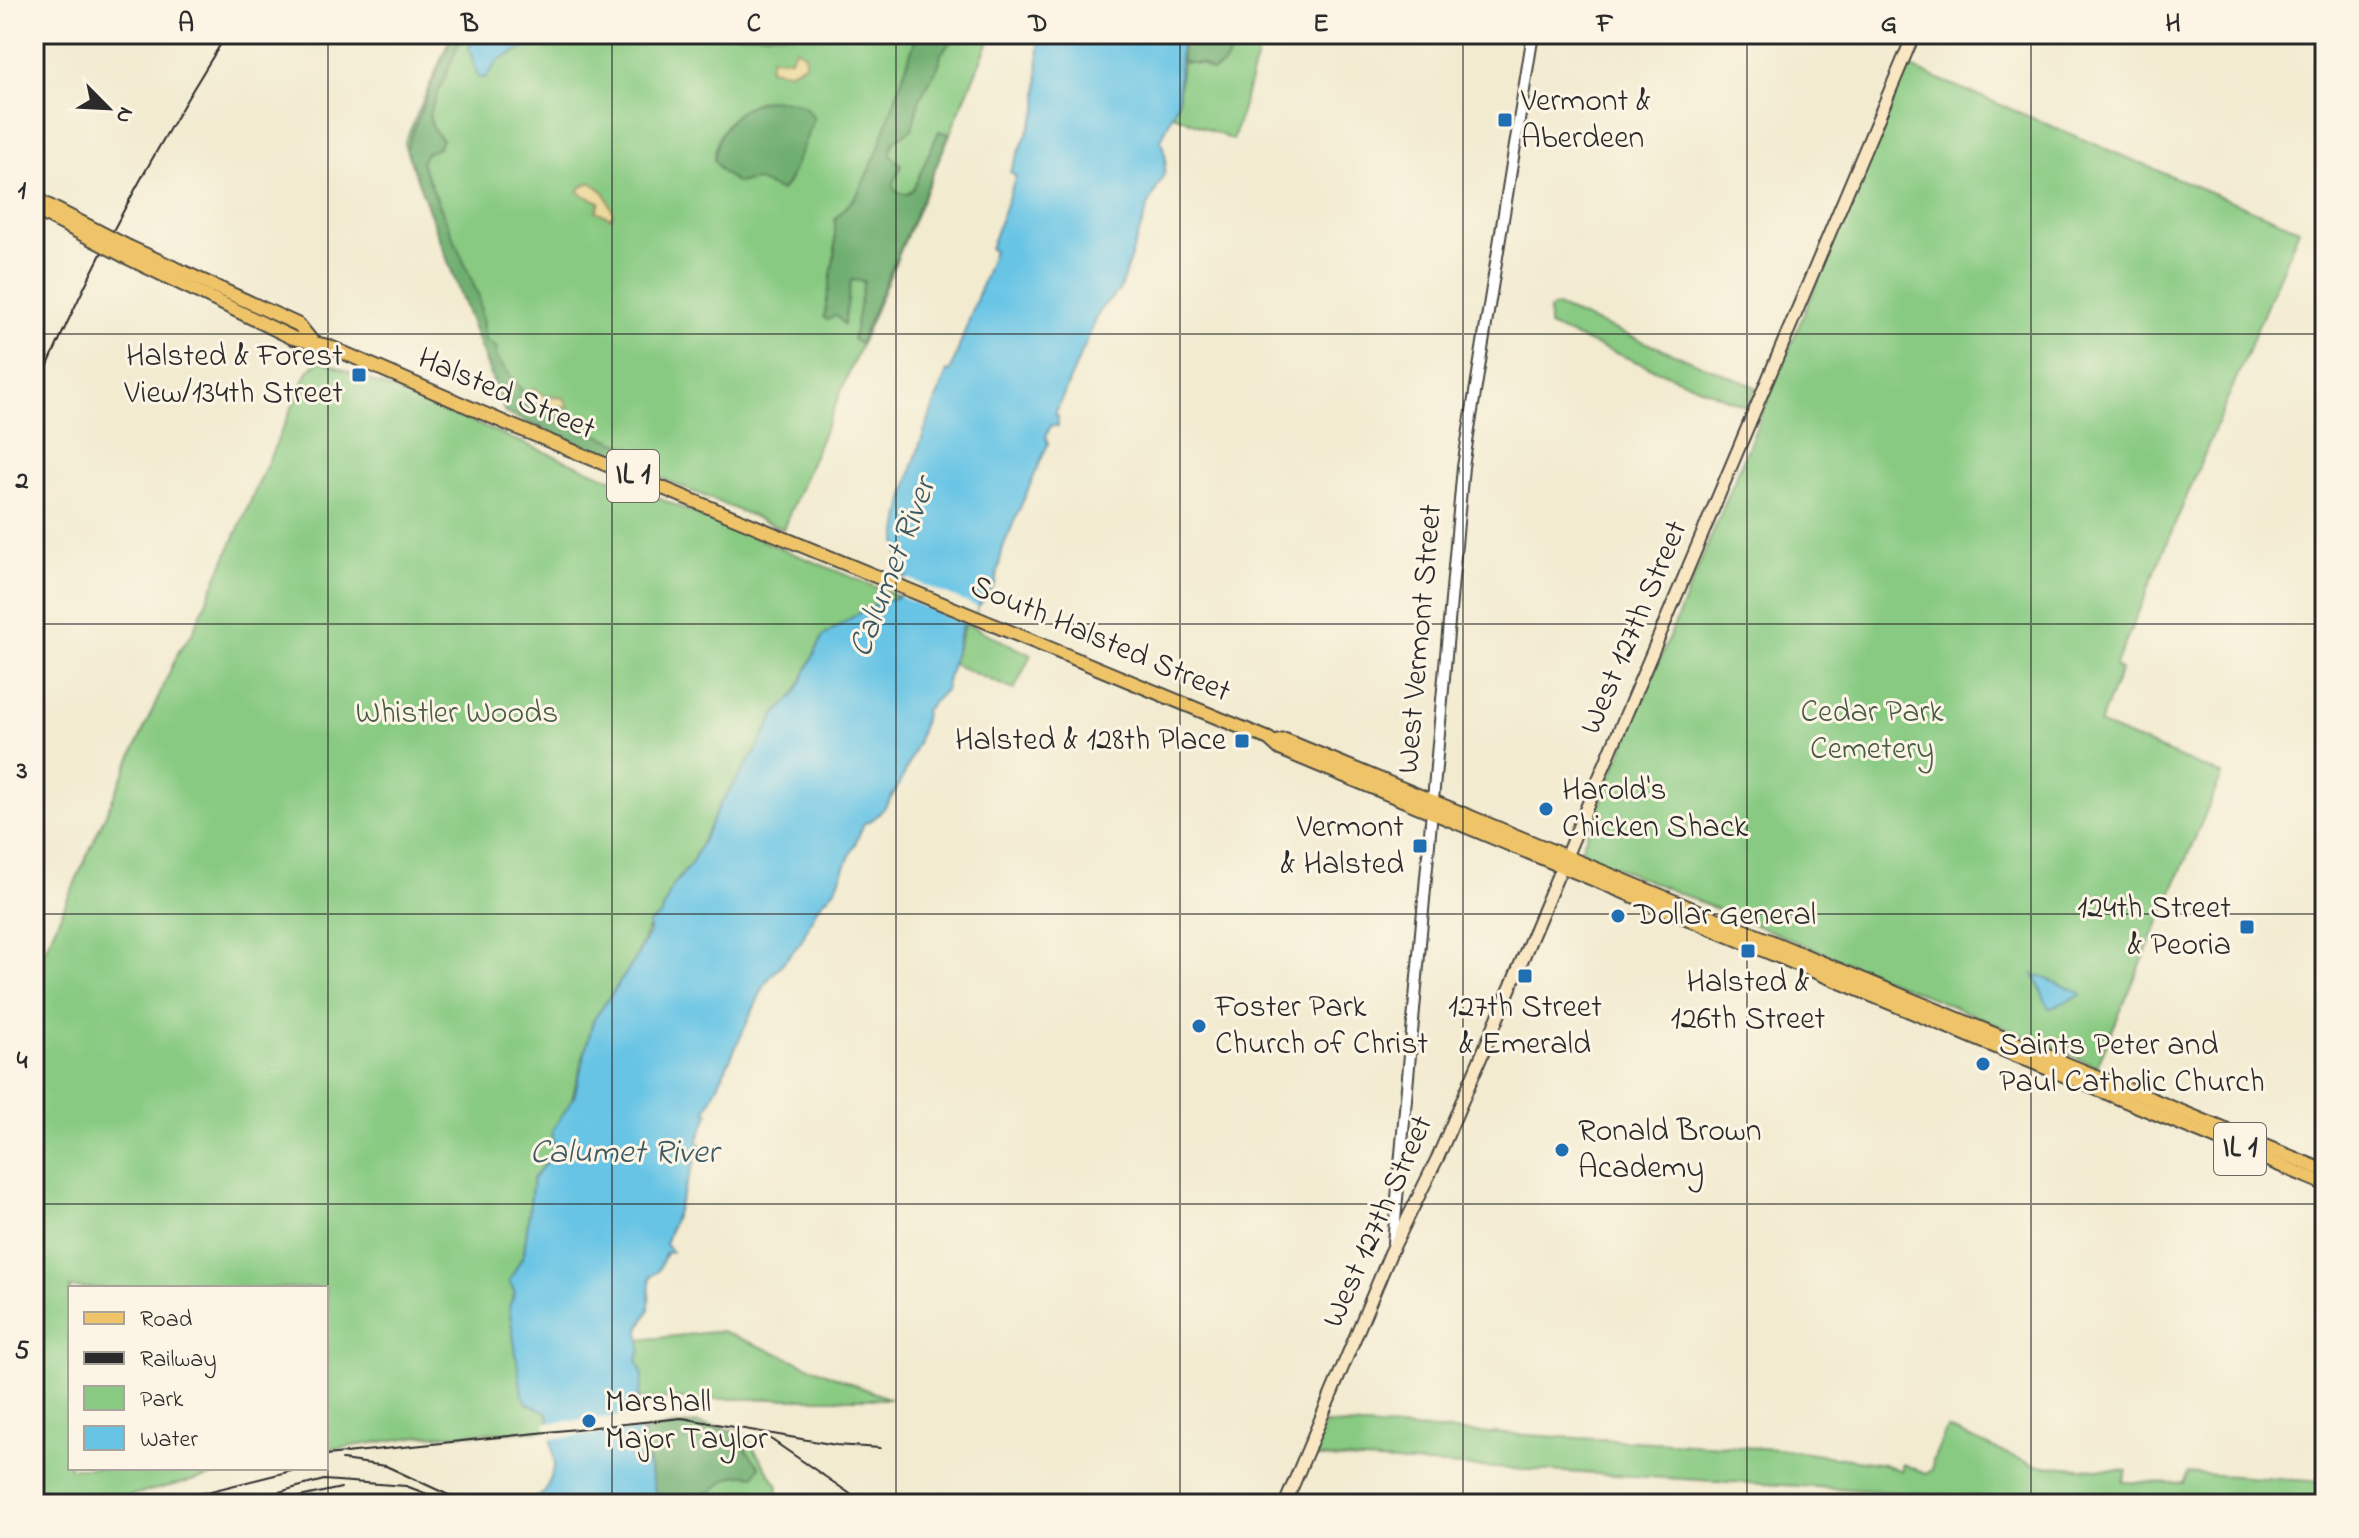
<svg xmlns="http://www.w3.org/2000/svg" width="2359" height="1538" viewBox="0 0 2359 1538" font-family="'Indie Flower',sans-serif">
	<rect width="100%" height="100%" fill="#fcf5e5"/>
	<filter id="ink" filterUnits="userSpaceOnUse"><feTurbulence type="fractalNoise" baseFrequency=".0125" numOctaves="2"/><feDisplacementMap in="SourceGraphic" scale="16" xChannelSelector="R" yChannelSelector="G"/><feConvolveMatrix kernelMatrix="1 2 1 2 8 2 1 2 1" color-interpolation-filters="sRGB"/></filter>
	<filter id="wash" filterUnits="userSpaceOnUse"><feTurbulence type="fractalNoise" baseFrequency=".006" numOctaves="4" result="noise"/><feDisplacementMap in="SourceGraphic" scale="32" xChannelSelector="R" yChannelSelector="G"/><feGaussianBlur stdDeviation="1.8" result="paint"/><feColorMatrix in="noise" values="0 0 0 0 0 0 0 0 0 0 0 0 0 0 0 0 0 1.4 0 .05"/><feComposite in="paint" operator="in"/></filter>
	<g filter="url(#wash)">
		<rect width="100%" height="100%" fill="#f2ebd0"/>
		<g fill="#88ca82" stroke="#5a7a56" stroke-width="2">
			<polygon points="452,34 992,34 783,529 505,413 404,144"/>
			<polygon points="1240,34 1258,34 1260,45 1233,140 1171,114 1178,102 1182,62 1202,64 1206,68 1233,46"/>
			<polygon points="1907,66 2299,229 2115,667 2121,670 2099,724 2222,775 2097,1066 1591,857 1581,849"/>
			<polygon points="1556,306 1756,387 1747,407 1549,326 1549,310"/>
			<polygon points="320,360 900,597 823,636 796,693 775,715 757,750 721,803 691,864 672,887 661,915 648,928 635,960 593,1021 570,1106 561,1116 550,1157 533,1179 524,1254 509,1281 515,1293 512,1323 522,1394 528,1404 548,1412 551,1430 420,1436 326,1450 326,1288 70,1288 70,1468 246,1468 94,1504 34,1504 34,974 179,651 192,634 308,371"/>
			<polygon points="965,623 1031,655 1014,690 952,664"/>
			<polygon points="722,1331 890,1399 637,1399 643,1377 637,1360 641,1350 638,1340"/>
			<polygon points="1325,1424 1778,1449 1884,1464 1902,1471 1902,1464 1926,1473 1932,1470 1933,1460 1947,1428 2033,1465 2127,1471 2123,1482 2183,1483 2188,1473 2325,1482 2325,1504 2184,1504 2109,1495 2102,1504 1311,1457"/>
			<polygon points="741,1429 778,1486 777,1504 655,1504 641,1445"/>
		</g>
		<g fill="#6eae70" stroke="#4c6c4e" stroke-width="2">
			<polygon points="452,34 463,34 429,114 433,129 442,140 438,148 426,153 421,162 479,297 485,340 497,348 496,357 538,411 638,451 642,457 637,467 505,413 406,149"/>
			<polygon points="917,34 953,34 954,37 941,54 939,65 920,98 912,129 894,141 890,154 901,165 893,187 898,193 908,194 913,189 939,131 950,134 859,344 853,339 864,281 851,280 844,325 836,315 828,320 824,317 835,252 835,219 857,195 877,153"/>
			<polygon points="1181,34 1240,34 1224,65 1212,71 1202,64 1182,62"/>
			<path d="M 766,100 C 785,100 806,100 814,119 L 788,183 L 781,191 L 756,180 L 737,183 L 722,172 L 714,160 C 716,130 737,106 766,100 Z"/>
			<path d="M 697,1423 L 740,1432 L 746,1440 L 746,1450 L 760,1467 L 754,1476 C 717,1470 724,1494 695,1497 L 693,1504 L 664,1504 L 656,1495 L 641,1431 Z"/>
		</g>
		<g fill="#eeda9e" stroke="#8c8264" stroke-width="2">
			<polygon points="796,48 805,54 805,64 788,72 769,69 771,58 790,59"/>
			<polygon points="591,182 605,193 613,212 611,218 596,211 600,202 579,193 580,188"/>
			<polygon points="533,388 545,396 564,398 569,407 559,406 553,411 546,404 540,408 528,393"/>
		</g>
		<g fill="#67c4e5" stroke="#497888" stroke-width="2">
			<polygon points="541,34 530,46 500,59 485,78 478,77 469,48 477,35"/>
			<path d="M 1039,34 L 1181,34 L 1178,102 L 1161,140 L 1166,159 L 1164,174 L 1149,204 L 1119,291 L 1101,308 L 1055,414 L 1058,416 L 1058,426 L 1051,425 L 1046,436 L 1048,444 L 1003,547 L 995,584 L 978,607 L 970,625 L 962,625 L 945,690 L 925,710 C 925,734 889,821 864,823 L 836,888 L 817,908 L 801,942 L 766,982 L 706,1111 L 709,1113 L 697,1142 L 701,1144 L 665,1244 L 672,1252 L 666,1253 L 658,1271 L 650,1277 L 649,1310 L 639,1329 L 641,1350 L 637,1360 L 643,1377 L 637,1403 L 630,1408 L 636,1413 L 642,1433 L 635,1442 L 642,1445 L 656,1495 L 664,1504 L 528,1504 L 545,1492 L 555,1465 L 548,1413 L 528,1404 L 522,1394 L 509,1307 L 515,1293 L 509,1281 L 524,1254 L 533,1179 L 550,1157 L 554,1143 L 552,1131 L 574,1097 L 593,1021 L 635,960 L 649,933 L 649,923 L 661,915 L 672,887 L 691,864 L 721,803 L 757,750 L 775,715 L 796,693 L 823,636 L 867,608 L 900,596 L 907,578 L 903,576 C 903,563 897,554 897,542 C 903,483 926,426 947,371 L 950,372 L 994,251 L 990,249 L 1016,176 L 1010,172 L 1038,109 Z"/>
			<polygon points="2034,974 2080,992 2081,995 2049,1009"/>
		</g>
		<g fill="#f2ebd0">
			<polygon points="907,578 978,607 970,625 900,597"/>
			<polygon points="640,1415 645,1430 548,1439 545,1423"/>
		</g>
	</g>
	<g filter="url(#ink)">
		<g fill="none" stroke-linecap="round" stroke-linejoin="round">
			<g stroke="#494844" stroke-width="14">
				<polyline id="tertiary" points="1393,1243 1463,467 1533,34"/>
			</g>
			<g stroke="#494844" stroke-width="15">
				<polyline id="secondary" points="1285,1504 1391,1252 1438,1157 1484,1050 1914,34"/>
			</g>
			<g stroke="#494844" stroke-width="16">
				<g id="primary">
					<polyline points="129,247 299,325 311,340"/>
					<polyline points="124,256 293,338 328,346 508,424 1269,739 1280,749 2325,1184"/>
					<polyline points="1276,742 1285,740 2325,1171"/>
				</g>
			</g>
			<use href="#tertiary" stroke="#fff" stroke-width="10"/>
			<use href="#secondary" stroke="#f9e7c3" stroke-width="11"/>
			<use href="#primary" stroke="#efc469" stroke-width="12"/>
			<g stroke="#2b2b2b" stroke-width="2">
				<path d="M 34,398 C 87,270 154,150 227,34"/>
				<polyline points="34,927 37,920"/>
				<polyline points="769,1438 865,1504"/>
				<polyline points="326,1455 682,1418 836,1445 880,1448"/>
				<polyline points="342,1460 386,1466 468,1504"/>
				<polyline points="286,1500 341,1488"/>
				<polyline points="135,1504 170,1495"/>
				<polyline points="159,1504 303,1468"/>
				<polyline points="234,1504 324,1480 406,1486 454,1504"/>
			</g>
			<g stroke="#494844" stroke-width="16" stroke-linecap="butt">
				<g id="primary-bridge">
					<polyline points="34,198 129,247"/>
					<polyline points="34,209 124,256"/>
				</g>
			</g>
			<use href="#primary-bridge" stroke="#efc469" stroke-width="12"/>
		</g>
	</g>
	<path fill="none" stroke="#2b2b2b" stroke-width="2" stroke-opacity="0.55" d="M 328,34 L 328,1504M 612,34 L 612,1504M 896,34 L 896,1504M 1180,34 L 1180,1504M 1463,34 L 1463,1504M 1747,34 L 1747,1504M 2031,34 L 2031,1504M 34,334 L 2325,334M 34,624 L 2325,624M 34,914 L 2325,914M 34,1204 L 2325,1204"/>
	<g fill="#1f6fb2" stroke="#fcf5e5" stroke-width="3">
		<rect x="1497" y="112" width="16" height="16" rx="4"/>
		<rect x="351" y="367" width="16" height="16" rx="4"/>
		<rect x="1234" y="733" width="16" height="16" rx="4"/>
		<circle cx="1546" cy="809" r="8"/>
		<rect x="1412" y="838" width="16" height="16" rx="4"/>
		<circle cx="1618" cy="916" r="8"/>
		<rect x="2239" y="919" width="16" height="16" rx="4"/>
		<rect x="1740" y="943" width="16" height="16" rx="4"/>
		<rect x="1517" y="968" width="16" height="16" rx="4"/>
		<circle cx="1199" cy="1026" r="8"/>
		<circle cx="1983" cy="1064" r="8"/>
		<circle cx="1562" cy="1150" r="8"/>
		<circle cx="589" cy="1421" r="8"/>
	</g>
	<g text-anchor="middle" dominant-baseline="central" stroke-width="6" stroke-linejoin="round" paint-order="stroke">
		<g fill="#fcf5e5" stroke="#6a6863" stroke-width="2">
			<rect x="607" y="450" width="52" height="52" rx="6"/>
			<rect x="2214" y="1123" width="52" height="52" rx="6"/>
		</g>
		<g font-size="30" font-weight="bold" fill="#2b2b2b">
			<text x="633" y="476">IL 1</text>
			<text x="2240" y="1149">IL 1</text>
		</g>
		<g font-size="32" fill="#2b2b2b" stroke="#fcf5e5" text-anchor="start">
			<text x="1521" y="102">Vermont &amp;<tspan x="1521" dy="37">Aberdeen</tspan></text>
			<text x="343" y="357" text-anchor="end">Halsted &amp; Forest<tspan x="343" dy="37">View/134th Street</tspan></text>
			<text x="1226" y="741" text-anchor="end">Halsted &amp; 128th Place</text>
			<text x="1562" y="791">Harold's<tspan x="1562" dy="37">Chicken Shack</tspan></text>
			<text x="1404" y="828" text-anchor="end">Vermont<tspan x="1404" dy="37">&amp; Halsted</tspan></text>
			<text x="2231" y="909" text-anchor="end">124th Street<tspan x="2231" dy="37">&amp; Peoria</tspan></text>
			<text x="1634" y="916">Dollar General</text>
			<text x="1748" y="983" text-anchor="middle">Halsted &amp;<tspan x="1748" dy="37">126th Street</tspan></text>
			<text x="1215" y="1008">Foster Park<tspan x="1215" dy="37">Church of Christ</tspan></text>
			<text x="1525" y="1008" text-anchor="middle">127th Street<tspan x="1525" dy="37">&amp; Emerald</tspan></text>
			<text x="1999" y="1046">Saints Peter and<tspan x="1999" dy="37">Paul Catholic Church</tspan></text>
			<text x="1578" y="1132">Ronald Brown<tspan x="1578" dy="37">Academy</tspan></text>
			<text x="605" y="1403">Marshall<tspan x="605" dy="37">Major Taylor</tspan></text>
		</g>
		<g font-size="32" fill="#2b2b2b" stroke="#fcf5e5">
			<text transform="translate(506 395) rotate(23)">Halsted Street</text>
			<text transform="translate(1635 628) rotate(-67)">West 127th Street</text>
			<text transform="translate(1421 639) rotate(-85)">West Vermont Street</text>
			<text transform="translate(1100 640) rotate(23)">South Halsted Street</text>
			<text transform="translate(1379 1222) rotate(-66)">West 127th Street</text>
		</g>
		<g font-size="32" fill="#475b45" stroke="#fcf5e5">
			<text x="1872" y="713">Cedar Park<tspan x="1872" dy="37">Cemetery</tspan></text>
			<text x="457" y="714">Whistler Woods</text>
		</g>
		<g font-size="34" font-style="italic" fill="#3d5963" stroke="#fcf5e5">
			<text transform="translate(894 568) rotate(-69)">Calumet River</text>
			<text x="624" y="1154">Calumet River</text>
		</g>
	</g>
	<rect width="2359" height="1538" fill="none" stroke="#fcf5e5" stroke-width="88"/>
	<rect x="68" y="1286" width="260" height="184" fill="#fcf5e5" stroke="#a8a49b" stroke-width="2"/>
	<rect x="84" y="1312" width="40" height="12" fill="#efc469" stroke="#a8a49b" stroke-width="2"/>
	<text x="140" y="1326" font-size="24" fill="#2b2b2b">Road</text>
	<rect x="84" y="1352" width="40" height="12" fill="#2b2b2b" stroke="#a8a49b" stroke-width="2"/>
	<text x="140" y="1366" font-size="24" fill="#2b2b2b">Railway</text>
	<rect x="84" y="1386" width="40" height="24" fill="#88ca82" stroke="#a8a49b" stroke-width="2"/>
	<text x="140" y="1406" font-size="24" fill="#2b2b2b">Park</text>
	<rect x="84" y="1426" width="40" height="24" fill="#67c4e5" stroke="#a8a49b" stroke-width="2"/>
	<text x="140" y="1446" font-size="24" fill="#2b2b2b">Water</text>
	<g transform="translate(108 108) rotate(114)" stroke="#fcf5e5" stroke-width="6" paint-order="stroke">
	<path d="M0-6L14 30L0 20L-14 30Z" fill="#2b2b2b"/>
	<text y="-12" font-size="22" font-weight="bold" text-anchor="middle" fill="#2b2b2b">N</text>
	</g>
	<rect x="44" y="44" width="2271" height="1450" fill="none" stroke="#2b2b2b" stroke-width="3"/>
	<g font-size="26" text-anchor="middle" font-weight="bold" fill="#2b2b2b">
		<text x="186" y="31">A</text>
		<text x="470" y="31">B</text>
		<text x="754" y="31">C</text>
		<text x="1038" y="31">D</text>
		<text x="1321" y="31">E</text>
		<text x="1605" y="31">F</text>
		<text x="1889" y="31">G</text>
		<text x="2173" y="31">H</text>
		<text x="22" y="198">1</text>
		<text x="22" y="488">2</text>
		<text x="22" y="778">3</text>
		<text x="22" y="1068">4</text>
		<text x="22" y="1358">5</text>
	</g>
</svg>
